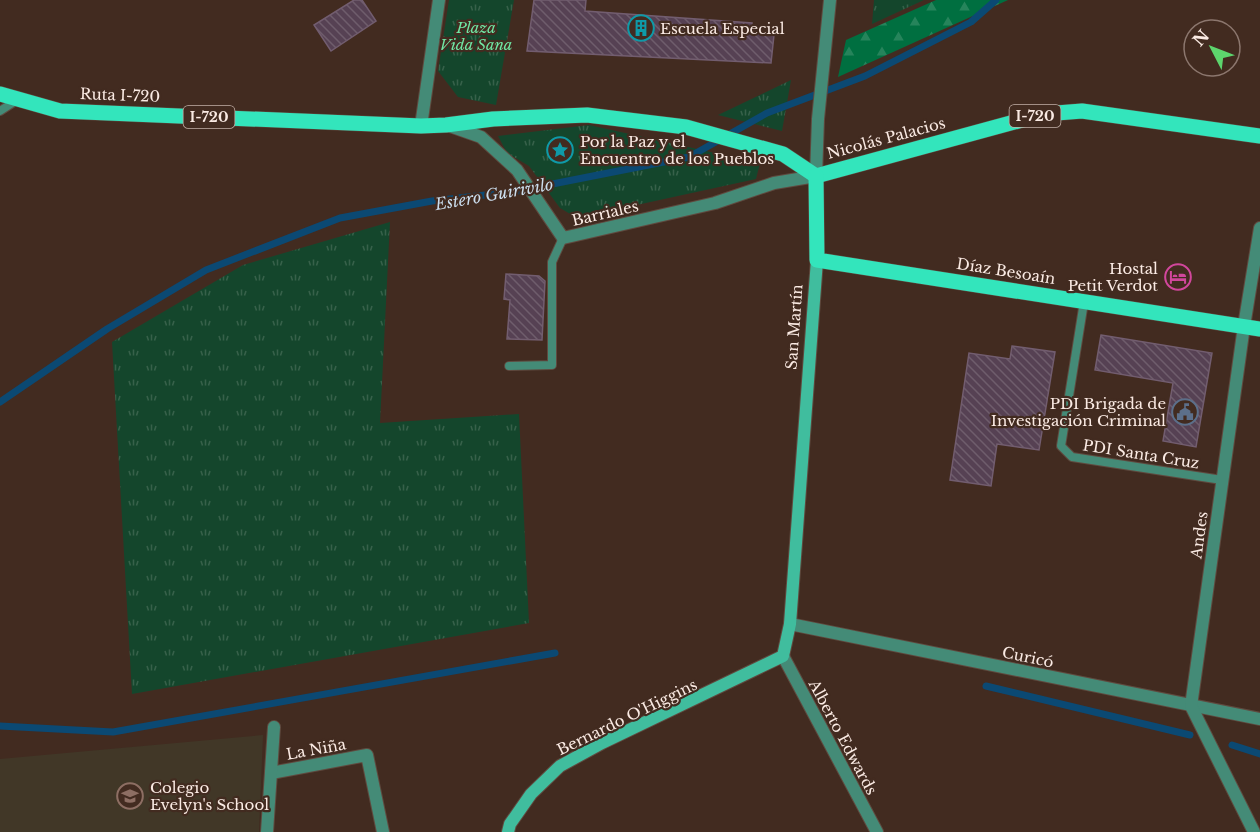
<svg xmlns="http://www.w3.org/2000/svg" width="1260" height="832" viewBox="0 0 1260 832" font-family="'Libre Baskerville',serif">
	<defs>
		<pattern id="grass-tufts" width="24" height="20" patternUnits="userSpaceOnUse" patternTransform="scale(1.5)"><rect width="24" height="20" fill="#14462c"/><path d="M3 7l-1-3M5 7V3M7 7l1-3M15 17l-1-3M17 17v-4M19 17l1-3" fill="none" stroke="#37614a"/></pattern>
		<pattern id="forest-firs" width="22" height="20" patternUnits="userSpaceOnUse" patternTransform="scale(1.5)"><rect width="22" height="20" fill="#006f40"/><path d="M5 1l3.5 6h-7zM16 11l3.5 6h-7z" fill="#26845b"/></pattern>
		<pattern id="building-back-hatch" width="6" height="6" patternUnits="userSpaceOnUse" patternTransform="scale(1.5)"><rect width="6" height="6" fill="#564153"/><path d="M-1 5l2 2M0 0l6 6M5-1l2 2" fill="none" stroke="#6f5d6c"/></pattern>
	</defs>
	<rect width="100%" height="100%" fill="#422b20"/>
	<polygon fill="#413727" points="263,735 259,832 0,832 0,759"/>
	<g fill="url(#grass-tufts)">
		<polygon points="449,0 514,0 496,105 458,97 438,71"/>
		<polygon points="874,0 924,0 872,24"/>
		<polygon points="791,80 782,131 718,115"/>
		<polygon points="589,125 760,163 756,179 577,218 560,208 529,166 507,153 498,136"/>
		<polygon points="390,222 380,423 519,414 529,623 132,694 112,342 243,265"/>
	</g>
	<polygon fill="url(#forest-firs)" points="936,0 1008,0 838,77 846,40"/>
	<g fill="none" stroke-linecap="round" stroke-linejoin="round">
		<g stroke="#0b4973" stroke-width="7">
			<polyline points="0,402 107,329 206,270 340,218 432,201 512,192 689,157 767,113 865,76 971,22 996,0"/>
			<polyline points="986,686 1190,735"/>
			<polyline points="0,726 113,732 555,653"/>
			<polyline points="1232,745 1260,754"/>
		</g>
	</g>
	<g fill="url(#building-back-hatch)" stroke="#725d6f" stroke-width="1.5">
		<polygon points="354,0 362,0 376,21 331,51 314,25"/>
		<polygon points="534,0 586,0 585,11 752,23 751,33 774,35 771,63 527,51"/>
		<polygon points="506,274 539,276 545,281 542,340 507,339 510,300 504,299"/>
		<polygon points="1101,335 1212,353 1196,447 1163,441 1173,383 1095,370"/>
		<polygon points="1012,346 1055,352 1039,450 997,444 991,486 950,480 969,353 1010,359"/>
	</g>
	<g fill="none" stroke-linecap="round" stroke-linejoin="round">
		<g stroke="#5f4a3f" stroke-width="10">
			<g id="service">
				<polyline points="0,111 17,100"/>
				<polyline points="1084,302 1061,446 1072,457 1222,480"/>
				<polyline points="509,366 552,365 552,262 563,238"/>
			</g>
		</g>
		<g stroke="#5f4a3f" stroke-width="14">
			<g id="minor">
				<polyline points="447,125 481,137 517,170 563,238 715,203 774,183 816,176"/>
				<polyline points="790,624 1260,719"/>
				<polyline points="783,656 877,832"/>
				<polyline points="271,773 367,755 383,832"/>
				<polyline points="267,832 274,727"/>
				<polyline points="1254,832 1191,706 1244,326 1260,228"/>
			</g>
		</g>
		<g stroke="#5f4a3f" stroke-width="14">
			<g id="tertiary">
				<polyline points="421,126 439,0"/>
				<polyline points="816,176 818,119 830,0"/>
			</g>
		</g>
		<g stroke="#5f4a3f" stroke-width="14">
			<polyline id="secondary" points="508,832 510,824 531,794 560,766 602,743 783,656 790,624 817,260"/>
		</g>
		<g stroke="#5f4a3f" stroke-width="16">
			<g id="primary">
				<polyline points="0,94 60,111 421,126 446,125 493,119 587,115 686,127 783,154 816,176 1044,114 1082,111 1260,136"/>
				<polyline points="816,176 817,260 1260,329"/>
			</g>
		</g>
		<use href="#service" stroke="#448b77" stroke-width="8"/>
		<use href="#minor" stroke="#448b77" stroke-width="12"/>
		<use href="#tertiary" stroke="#448b77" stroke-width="12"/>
		<use href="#secondary" stroke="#40bd9e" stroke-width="12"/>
		<use href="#primary" stroke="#33e5bc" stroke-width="15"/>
	</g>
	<defs>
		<g id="building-ring" transform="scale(1.35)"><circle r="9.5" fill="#422b20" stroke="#0f9aa8" stroke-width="1.5"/><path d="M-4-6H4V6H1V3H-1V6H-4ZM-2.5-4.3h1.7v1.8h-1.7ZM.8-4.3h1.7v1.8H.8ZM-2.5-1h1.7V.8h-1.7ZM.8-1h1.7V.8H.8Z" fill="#0f9aa8"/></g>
		<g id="sight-ring" transform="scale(1.35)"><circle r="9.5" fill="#422b20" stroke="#0f9aa8" stroke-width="1.5"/><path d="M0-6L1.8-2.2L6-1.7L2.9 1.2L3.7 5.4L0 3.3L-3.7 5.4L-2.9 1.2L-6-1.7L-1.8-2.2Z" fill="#0f9aa8"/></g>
		<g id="hotel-ring" transform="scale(1.35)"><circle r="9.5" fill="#422b20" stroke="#d1479c" stroke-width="1.5"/><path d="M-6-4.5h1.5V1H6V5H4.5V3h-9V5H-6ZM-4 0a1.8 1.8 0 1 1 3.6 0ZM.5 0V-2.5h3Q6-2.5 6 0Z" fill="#d1479c"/></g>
		<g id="civic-ring" transform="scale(1.35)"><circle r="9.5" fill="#422b20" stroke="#5c6f8a" stroke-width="1.5"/><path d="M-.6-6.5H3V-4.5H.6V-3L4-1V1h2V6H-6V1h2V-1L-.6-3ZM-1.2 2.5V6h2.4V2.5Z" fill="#5c6f8a"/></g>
		<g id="school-ring" transform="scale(1.35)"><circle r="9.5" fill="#422b20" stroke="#8d6e63" stroke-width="1.5"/><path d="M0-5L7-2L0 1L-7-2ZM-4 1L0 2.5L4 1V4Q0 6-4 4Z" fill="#8d6e63"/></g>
	</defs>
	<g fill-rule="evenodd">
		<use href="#building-ring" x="641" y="28"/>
		<use href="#sight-ring" x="560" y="150"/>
		<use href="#hotel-ring" x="1178" y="277"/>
		<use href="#civic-ring" x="1185" y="412"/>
		<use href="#school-ring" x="130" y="796"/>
	</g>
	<g text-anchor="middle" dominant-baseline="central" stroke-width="4.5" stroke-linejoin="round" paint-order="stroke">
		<g fill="#422b20" stroke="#c3b1a8" stroke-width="1.5">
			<rect x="1009.5" y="105" width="51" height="22" rx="4.5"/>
			<rect x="183.5" y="106" width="51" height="22" rx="4.5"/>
		</g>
		<g font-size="14" font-weight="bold" fill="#faeae3">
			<text x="1035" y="116">I-720</text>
			<text x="209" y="117">I-720</text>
		</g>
		<g font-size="15" font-style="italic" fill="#70e7a4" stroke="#422b20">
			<text x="476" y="27">Plaza<tspan x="476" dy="17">Vida Sana</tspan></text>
		</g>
		<g font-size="15" fill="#faeae3" stroke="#422b20" text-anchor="start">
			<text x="660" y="28">Escuela Especial</text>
			<text x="580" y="141">Por la Paz y el<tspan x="580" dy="17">Encuentro de los Pueblos</tspan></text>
			<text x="1158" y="268" text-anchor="end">Hostal<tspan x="1158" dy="17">Petit Verdot</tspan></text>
			<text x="1166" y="403" text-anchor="end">PDI Brigada de<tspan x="1166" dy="17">Investigación Criminal</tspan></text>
			<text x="150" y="787">Colegio<tspan x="150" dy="17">Evelyn's School</tspan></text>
		</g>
		<g font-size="15" fill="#faeae3" stroke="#422b20">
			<text transform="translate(120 95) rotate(2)">Ruta I-720</text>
			<text transform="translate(886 138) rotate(-15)">Nicolás Palacios</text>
			<text transform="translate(605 213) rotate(-13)">Barriales</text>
			<text transform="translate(1006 271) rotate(9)">Díaz Besoaín</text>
			<text transform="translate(794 327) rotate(-86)">San Martín</text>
			<text transform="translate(1141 454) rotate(9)">PDI Santa Cruz</text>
			<text transform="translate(1199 535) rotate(-82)">Andes</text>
			<text transform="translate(1028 657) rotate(12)">Curicó</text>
			<text transform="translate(627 717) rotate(-26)">Bernardo O'Higgins</text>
			<text transform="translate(843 737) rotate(62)">Alberto Edwards</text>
			<text transform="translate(316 749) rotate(-10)">La Niña</text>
		</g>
		<g font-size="16" font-style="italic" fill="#ccdeee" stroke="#422b20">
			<text transform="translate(494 194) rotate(-10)">Estero Guirivilo</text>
		</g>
	</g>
	<g transform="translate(1212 48) rotate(312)"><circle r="28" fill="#422b20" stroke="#8c776e" stroke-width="1.5"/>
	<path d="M0-4.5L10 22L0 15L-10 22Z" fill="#5dd56d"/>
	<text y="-9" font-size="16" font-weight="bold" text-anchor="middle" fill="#faeae3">N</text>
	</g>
</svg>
